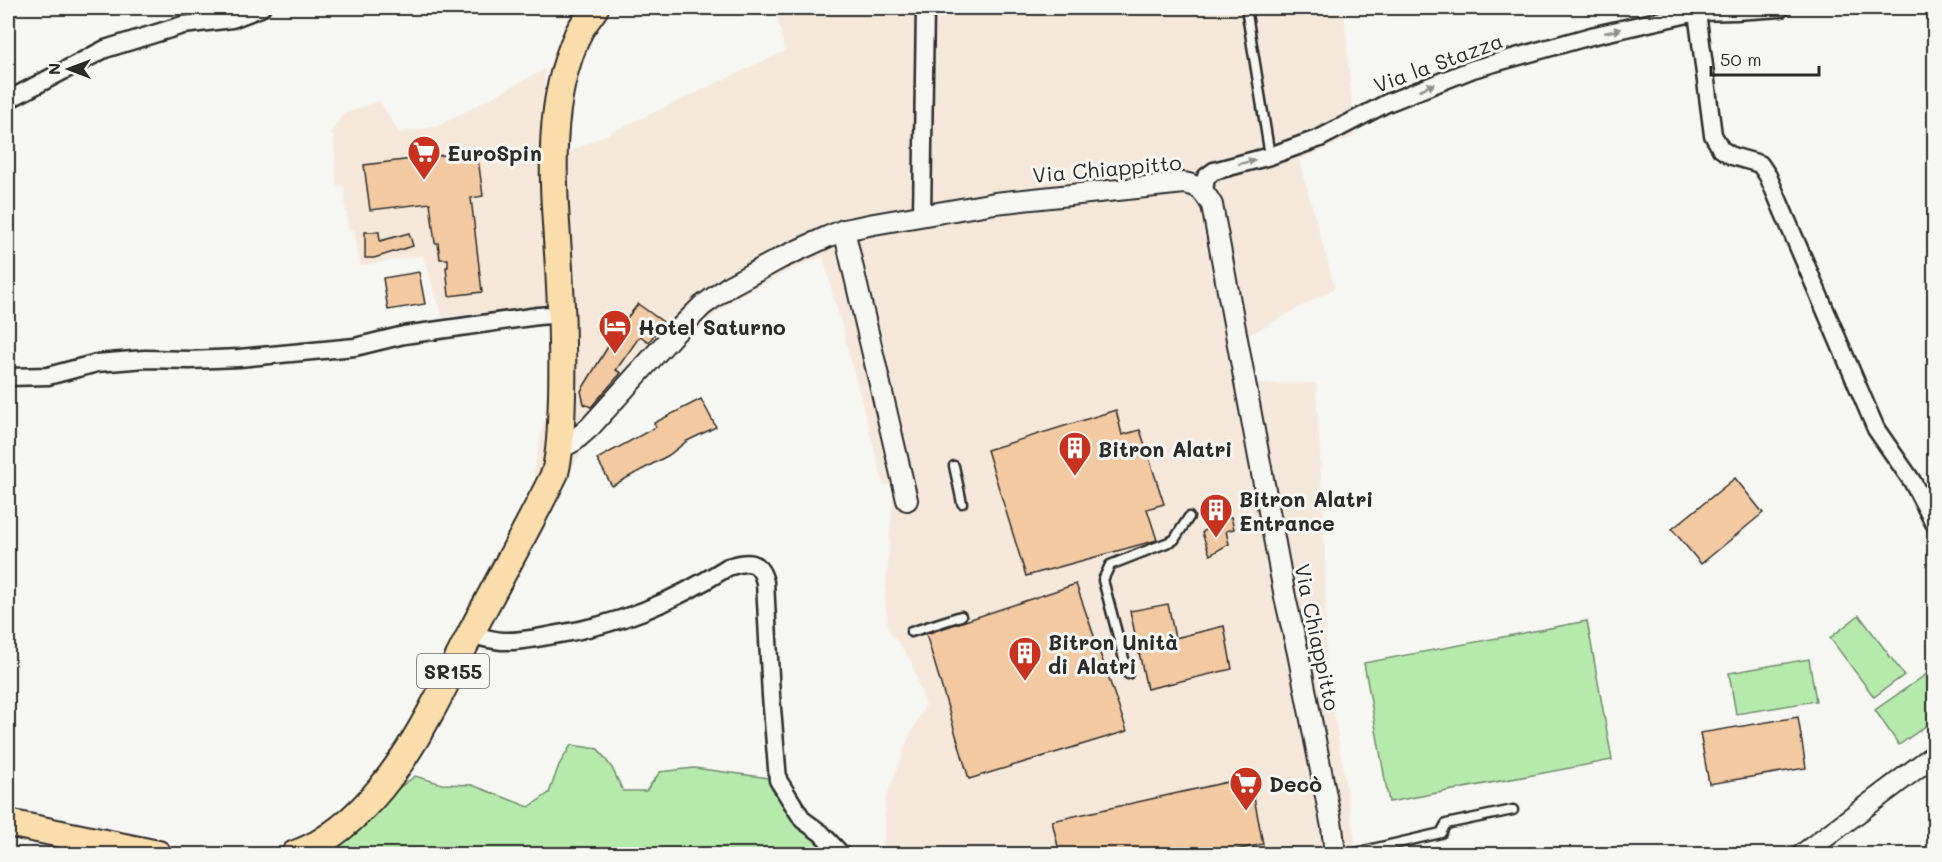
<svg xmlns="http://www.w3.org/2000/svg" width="1942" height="862" viewBox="0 0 1942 862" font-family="Mali,sans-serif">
	<rect width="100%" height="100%" fill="#f6f6f2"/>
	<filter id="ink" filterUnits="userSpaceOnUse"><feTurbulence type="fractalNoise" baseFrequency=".0167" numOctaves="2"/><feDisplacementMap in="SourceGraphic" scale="12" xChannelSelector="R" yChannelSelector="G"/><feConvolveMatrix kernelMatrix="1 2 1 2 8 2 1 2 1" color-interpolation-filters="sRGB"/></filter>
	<g filter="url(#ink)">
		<polygon fill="#f5e8da" points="775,8 1344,8 1354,136 1299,160 1335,288 1246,337 1255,384 1316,383 1325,551 1326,665 1357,854 883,854 886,798 909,737 925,706 911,660 888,629 885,599 894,484 884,486 823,256 780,275 739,297 724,307 683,341 590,440 560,485 533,474 549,396 553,359 551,308 442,317 423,255 360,266 354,229 348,230 344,187 336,185 334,138 330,134 343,114 380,101 399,133 438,126 545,69 543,133 544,164 785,51"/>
		<g fill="#b6eaac" stroke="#708a6c" stroke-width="1.5">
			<polygon points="1859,615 1904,675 1874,697 1830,638"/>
			<polygon points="1587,621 1612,760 1389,802 1364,663"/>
			<polygon points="1809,659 1816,701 1736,714 1729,673"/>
			<polygon points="1934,669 1934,720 1899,745 1875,710"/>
			<polygon points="571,745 598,749 612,768 623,791 646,791 660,772 694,768 769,778 787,814 825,846 805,854 310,854 415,776 442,784 472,785 529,807 549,793 559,765"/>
		</g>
		<g fill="#f2c9a1" stroke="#2b2b2b" stroke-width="1.5">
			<polygon points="477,151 483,196 471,198 482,292 449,296 446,267 448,267 448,259 440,259 438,243 435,243 430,203 370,210 364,165"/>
			<polygon points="365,232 379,232 380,241 409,233 413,246 374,258 365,258"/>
			<polygon points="419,272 425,304 388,310 383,278"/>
			<polygon points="638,304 663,322 649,342 640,336 616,370 621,373 591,407 584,404 581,391 620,327"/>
			<polygon points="701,399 716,427 687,441 669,455 612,486 597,459 656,427 654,423"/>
			<polygon points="1116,410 1122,435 1140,430 1164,504 1147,509 1157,540 1026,576 987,450"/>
			<polygon points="1735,478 1763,513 1701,564 1672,529"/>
			<polygon points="1231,517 1234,529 1226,531 1229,544 1210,555 1202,533 1212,523"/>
			<polygon points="1076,584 1127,731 969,779 926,634"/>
			<polygon points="1168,604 1175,638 1224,626 1232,669 1147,689 1130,611"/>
			<polygon points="1798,717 1806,768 1709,784 1700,733"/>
			<polygon points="1250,777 1263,844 1214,855 1060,855 1052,821"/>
		</g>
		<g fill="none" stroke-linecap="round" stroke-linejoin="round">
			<g stroke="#2b2b2b" stroke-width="13">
				<g id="service">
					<polyline points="1246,8 1270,156"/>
					<polyline points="954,466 962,503"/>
					<polyline points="911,632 961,616"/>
					<polyline points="1128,674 1103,580 1110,565 1174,540 1189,517"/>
					<polyline points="1351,854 1441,833 1446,824 1513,810"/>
				</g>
			</g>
			<g stroke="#2b2b2b" stroke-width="21">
				<g id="minor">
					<polyline points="1697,12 1713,135 1721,149 1732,156 1760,164 1768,176 1876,429 1912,481 1934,523"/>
					<polyline points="8,100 105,49 183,25 232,19 261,8"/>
					<polyline points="1204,191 1206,177 1214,171 1270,156 1320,138 1387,103 1473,69 1591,36 1697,12 1736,11 1781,8"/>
					<polyline points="922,215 925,8"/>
					<polyline points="8,377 48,376 97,363 145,359 190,360 239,358 355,347 404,335 538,316 563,314"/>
					<path d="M 470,635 C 481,637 492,640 502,641 C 519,642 536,638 553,635 C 619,625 671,603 728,567 C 747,561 759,559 765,582 L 771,696 L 778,780 L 803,820 L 821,833 L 841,854"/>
				</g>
			</g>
			<g stroke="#2b2b2b" stroke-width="24">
				<g id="tertiary">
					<polyline points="844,230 907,500"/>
					<path d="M 561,448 L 574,441 L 590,427 L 672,336 L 702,306 L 731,285 L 781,258 L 827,237 L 844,230 L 874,224 L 995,203 L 1184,183 C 1200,186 1203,190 1212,205 L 1285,597 L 1298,653 L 1332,827 L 1335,854"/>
					<polyline points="1803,854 1934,755"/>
				</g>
			</g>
			<g stroke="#2b2b2b" stroke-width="30">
				<g id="primary">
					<polyline points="8,823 158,854"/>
					<path d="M 295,854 C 303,851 312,847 319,843 C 394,798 432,709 470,635 C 498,581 528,528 555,473 C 561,448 561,423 562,396 C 563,353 562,311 559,268 C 554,190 544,108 578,34 C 582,25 590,16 595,8"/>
				</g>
			</g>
			<use href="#service" stroke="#f6f6f2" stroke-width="8"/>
			<use href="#minor" stroke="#f6f6f2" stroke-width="16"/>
			<use href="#tertiary" stroke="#f6f6f2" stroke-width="20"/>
			<use href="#primary" stroke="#faddab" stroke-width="26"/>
		</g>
		<defs><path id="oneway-solid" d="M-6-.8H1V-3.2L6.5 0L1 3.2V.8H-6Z" transform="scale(1.5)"/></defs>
		<g fill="#90908e">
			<use href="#oneway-solid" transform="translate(1613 31) rotate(-13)"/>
			<use href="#oneway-solid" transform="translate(1427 87) rotate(-22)"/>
			<use href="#oneway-solid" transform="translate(1247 162) rotate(-15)"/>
		</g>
	</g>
	<defs>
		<g id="supermarket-pin" transform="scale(1.725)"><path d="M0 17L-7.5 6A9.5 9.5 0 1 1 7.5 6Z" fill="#c8321e" stroke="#f6f6f2"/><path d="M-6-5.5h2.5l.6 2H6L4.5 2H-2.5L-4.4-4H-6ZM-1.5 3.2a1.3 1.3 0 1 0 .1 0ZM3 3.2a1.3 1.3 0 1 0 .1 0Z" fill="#fff"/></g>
		<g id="hotel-pin" transform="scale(1.725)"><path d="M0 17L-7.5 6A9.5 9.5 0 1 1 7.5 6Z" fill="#c8321e" stroke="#f6f6f2"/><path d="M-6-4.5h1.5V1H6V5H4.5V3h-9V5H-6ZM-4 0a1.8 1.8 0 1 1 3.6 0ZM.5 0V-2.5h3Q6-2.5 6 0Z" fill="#fff"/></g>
		<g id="building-pin" transform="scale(1.725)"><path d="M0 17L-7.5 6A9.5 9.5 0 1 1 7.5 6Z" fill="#c8321e" stroke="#f6f6f2"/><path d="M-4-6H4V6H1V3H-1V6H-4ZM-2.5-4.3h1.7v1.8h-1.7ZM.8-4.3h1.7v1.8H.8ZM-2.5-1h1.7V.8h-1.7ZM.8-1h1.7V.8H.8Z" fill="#fff"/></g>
	</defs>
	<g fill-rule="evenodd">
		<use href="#supermarket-pin" x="424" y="152"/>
		<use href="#hotel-pin" x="615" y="326"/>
		<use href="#building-pin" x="1075" y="448"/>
		<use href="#building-pin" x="1216" y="510"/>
		<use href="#building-pin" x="1025" y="653"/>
		<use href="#supermarket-pin" x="1246" y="783"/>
	</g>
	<g text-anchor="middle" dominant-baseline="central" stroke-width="6" stroke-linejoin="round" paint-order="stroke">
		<rect fill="#f6f6f2" stroke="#686867" stroke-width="1.5" x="417" y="654" width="72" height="34" rx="4.5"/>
		<g font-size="20" font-weight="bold" fill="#2b2b2b">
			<text x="453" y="671">SR155</text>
		</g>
		<g font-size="21" fill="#2b2b2b" stroke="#f6f6f2">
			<text transform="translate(1438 62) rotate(-20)">Via la Stazza</text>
			<text transform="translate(1107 168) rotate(-5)">Via Chiappitto</text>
			<text transform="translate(1318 637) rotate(78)">Via Chiappitto</text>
		</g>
		<g font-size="21" font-weight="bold" fill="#2b2b2b" stroke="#f6f6f2" text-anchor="start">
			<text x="447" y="152">EuroSpin</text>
			<text x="638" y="326">Hotel Saturno</text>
			<text x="1098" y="448">Bitron Alatri</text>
			<text x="1239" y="498">Bitron Alatri<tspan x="1239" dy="24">Entrance</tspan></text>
			<text x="1048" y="641">Bitron Unità<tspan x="1048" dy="24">di Alatri</tspan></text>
			<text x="1269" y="783">Decò</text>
		</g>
	</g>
	<rect width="1942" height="862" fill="none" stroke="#f6f6f2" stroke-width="30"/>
	<rect x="15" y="15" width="1912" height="832" fill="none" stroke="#2b2b2b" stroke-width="2" filter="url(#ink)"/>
	<g transform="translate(69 69) rotate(270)" stroke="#f6f6f2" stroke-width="4.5" paint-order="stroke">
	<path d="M0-4.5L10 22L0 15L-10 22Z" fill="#2b2b2b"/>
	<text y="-9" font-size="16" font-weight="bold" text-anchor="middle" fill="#2b2b2b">N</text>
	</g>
	<path d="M1711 66v9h108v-9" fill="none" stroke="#2b2b2b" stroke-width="3"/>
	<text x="1720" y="66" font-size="18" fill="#2b2b2b" stroke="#f6f6f2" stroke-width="4.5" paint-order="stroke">50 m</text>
</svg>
